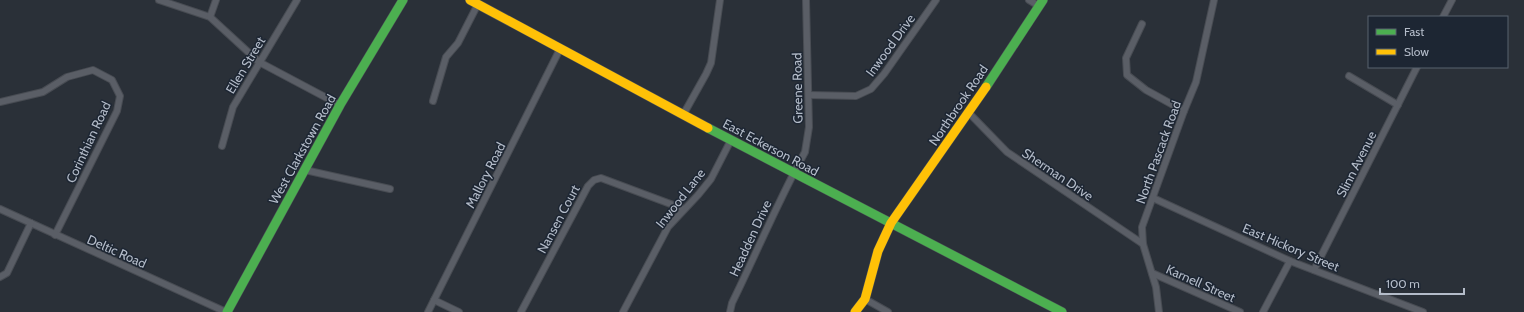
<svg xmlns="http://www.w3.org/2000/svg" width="1524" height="312" viewBox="0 0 1524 312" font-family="Cabin,sans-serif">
	<rect width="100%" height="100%" fill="#2a3038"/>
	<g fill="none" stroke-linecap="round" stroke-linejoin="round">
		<g stroke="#484c53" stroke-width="8">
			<g id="street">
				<polyline points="159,0 210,17 259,62 340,105"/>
				<polyline points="1029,0 1039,6"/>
				<polyline points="210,17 216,0"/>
				<polyline points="1443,17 1452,0"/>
				<polyline points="1142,24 1126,58 1127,75 1146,90 1184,111"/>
				<polyline points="1349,76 1398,105"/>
				<polyline points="809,95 856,96 871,89 884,74 936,0"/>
				<polyline points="433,101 446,57 458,43 478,4"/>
				<polyline points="0,102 43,92 67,77 93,70 112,80 120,96 117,111 55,235"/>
				<polyline points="969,113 1007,152 1143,244"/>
				<polyline points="683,115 706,74 711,63 720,0"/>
				<polyline points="222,146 233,107 297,0"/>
				<polyline points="305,170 390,189"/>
				<polyline points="1153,198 1290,261 1423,312"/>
				<polyline points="0,209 226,312"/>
				<polyline points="1314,270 1417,67"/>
				<polyline points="1152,273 1240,312"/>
				<polyline points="0,277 7,273 31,223"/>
				<polyline points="865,299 888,312"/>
				<polyline points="434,300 459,312"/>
				<polyline points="428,312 560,49"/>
				<polyline points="521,312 588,186 594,180 601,178 684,209"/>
				<polyline points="623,312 668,227 698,195 711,179 731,140"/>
				<path d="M 730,312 L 732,303 C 757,252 778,201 805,152 L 809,127 L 806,0"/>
				<polyline points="1159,312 1156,287 1143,244 1142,227 1184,111 1196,82 1214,0"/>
				<polyline points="1263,312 1290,261"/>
			</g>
		</g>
		<g stroke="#484c53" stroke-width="10">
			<g id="fast">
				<polyline points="986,87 1043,0"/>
				<polyline points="708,128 1062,312"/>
				<polyline points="227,312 340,105 403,0"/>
			</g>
		</g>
		<g stroke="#484c53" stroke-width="10">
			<g id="slow">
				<polyline points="470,0 708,128"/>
				<polyline points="855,312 865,299 878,251 891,223 986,87"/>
			</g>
		</g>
		<use href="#street" stroke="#5a5e66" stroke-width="6"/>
		<use href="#fast" stroke="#4caf50" stroke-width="9"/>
		<use href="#slow" stroke="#ffc107" stroke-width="9"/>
	</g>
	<g text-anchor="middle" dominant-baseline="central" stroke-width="3" stroke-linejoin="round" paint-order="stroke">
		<g font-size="13" fill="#b4bcc9" stroke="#1d2633">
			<text transform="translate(890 45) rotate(-54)">Inwood Drive</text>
			<text transform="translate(245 65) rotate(-59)">Ellen Street</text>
			<text transform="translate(797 88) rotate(-91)">Greene Road</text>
			<text transform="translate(958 105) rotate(-56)">Northbrook Road</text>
			<text transform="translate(88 142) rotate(-65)">Corinthian Road</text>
			<text transform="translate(771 147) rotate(28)">East Eckerson Road</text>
			<text transform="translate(302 149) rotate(-61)">West Clarkstown Road</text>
			<text transform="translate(1158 152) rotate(-70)">North Pascack Road</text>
			<text transform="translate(1356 164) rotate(-63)">Slinn Avenue</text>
			<text transform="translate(1058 174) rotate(34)">Sherman Drive</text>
			<text transform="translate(485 175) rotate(-63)">Mallory Road</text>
			<text transform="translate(680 198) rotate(-52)">Inwood Lane</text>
			<text transform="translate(558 219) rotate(-62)">Nansen Court</text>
			<text transform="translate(750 238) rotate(-65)">Headden Drive</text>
			<text transform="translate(1291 247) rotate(23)">East Hickory Street</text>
			<text transform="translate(117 251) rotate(24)">Deltic Road</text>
			<text transform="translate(1201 283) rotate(24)">Karnell Street</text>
		</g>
	</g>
	<rect x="1368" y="16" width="140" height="52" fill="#1d2633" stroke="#59626f"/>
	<rect x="1376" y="29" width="20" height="6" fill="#4caf50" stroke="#59626f"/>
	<text x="1404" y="36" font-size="12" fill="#b4bcc9">Fast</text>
	<rect x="1376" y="49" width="20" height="6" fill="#ffc107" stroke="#59626f"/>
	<text x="1404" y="56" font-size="12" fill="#b4bcc9">Slow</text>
	<path d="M1380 288v6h84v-6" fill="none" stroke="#b4bcc9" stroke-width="2"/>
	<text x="1386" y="288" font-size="12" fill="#b4bcc9" stroke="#1d2633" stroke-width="3" paint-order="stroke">100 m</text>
</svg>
